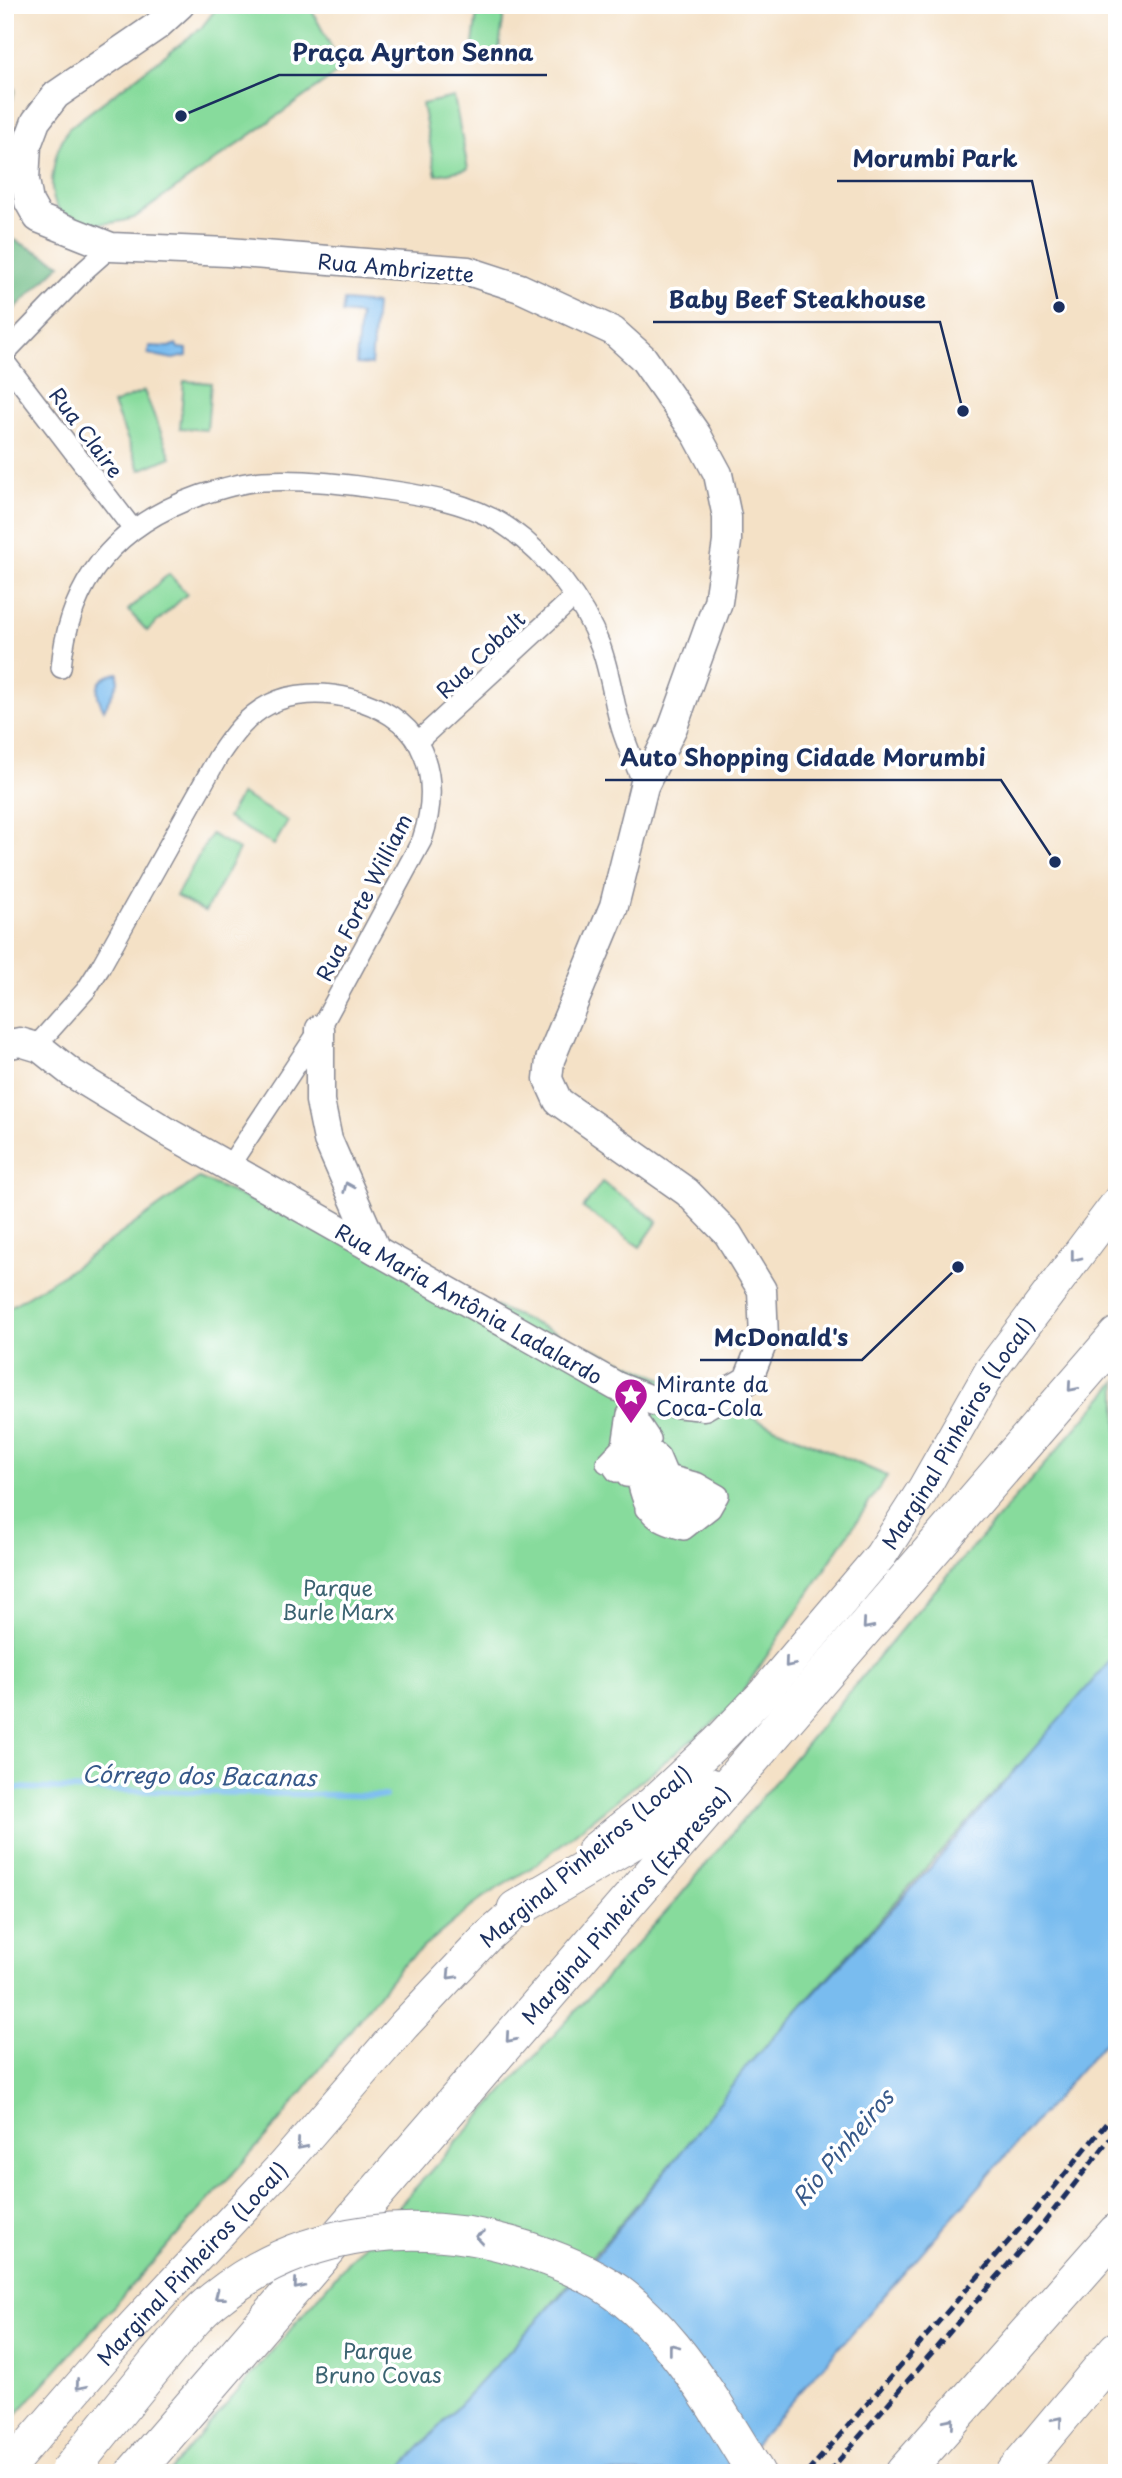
<svg xmlns="http://www.w3.org/2000/svg" width="1122" height="2478" viewBox="0 0 1122 2478" font-family="'Playpen Sans',sans-serif">
	<rect width="100%" height="100%" fill="#fff"/>
	<filter id="ink" filterUnits="userSpaceOnUse"><feTurbulence type="fractalNoise" baseFrequency=".0143" numOctaves="2"/><feDisplacementMap in="SourceGraphic" scale="14" xChannelSelector="R" yChannelSelector="G"/><feConvolveMatrix kernelMatrix="1 2 1 2 8 2 1 2 1" color-interpolation-filters="sRGB"/></filter>
	<filter id="wash" filterUnits="userSpaceOnUse"><feTurbulence type="fractalNoise" baseFrequency=".00686" numOctaves="4" result="noise"/><feDisplacementMap in="SourceGraphic" scale="28" xChannelSelector="R" yChannelSelector="G"/><feGaussianBlur stdDeviation="1.57" result="paint"/><feColorMatrix in="noise" values="0 0 0 0 0 0 0 0 0 0 0 0 0 0 0 0 0 1.4 0 .05"/><feComposite in="paint" operator="in"/></filter>
	<g filter="url(#wash)">
		<rect width="100%" height="100%" fill="#f4e1c6"/>
		<g fill="#87db9c" stroke="#51857d" stroke-width="2">
			<path d="M 219,5 L 309,5 L 343,69 L 134,218 C 94,229 44,229 53,173 C 55,155 59,144 69,128 L 201,28 Z"/>
			<polygon points="478,5 505,6 498,56 472,52"/>
			<polygon points="454,97 468,169 436,175 422,104"/>
			<polygon points="184,381 211,383 207,430 180,428"/>
			<polygon points="144,391 171,457 140,470 113,404"/>
			<polygon points="169,574 187,594 147,631 128,610"/>
			<polygon points="241,794 288,821 274,845 227,818"/>
			<polygon points="211,834 239,850 205,912 176,896"/>
			<polygon points="199,1178 887,1476 732,1708 534,1866 482,1898 401,1966 272,2130 5,2427 5,1310 70,1270"/>
			<polygon points="602,1182 658,1221 640,1247 583,1208"/>
			<polygon points="1117,1381 1117,1653 1080,1698 748,2065 687,2145 543,2314 396,2473 168,2473 348,2262 674,1903 910,1619"/>
		</g>
		<g fill="#6dbb84" stroke="#447571" stroke-width="2">
			<polygon points="5,83 15,89 5,127"/>
			<polygon points="5,235 61,264 5,318"/>
		</g>
		<g fill="#79bcef" stroke="#4a76a6" stroke-width="2">
			<polygon points="344,301 376,304 371,365 356,364 360,315 342,313"/>
			<polygon points="176,344 178,348 187,349 187,356 173,359 148,354 149,346 170,347"/>
			<path d="M 118,673 L 118,682 L 104,710 C 93,691 95,677 118,673 Z"/>
			<polygon points="1117,1653 1117,2028 730,2473 396,2473 586,2268 687,2145 748,2065 932,1866"/>
		</g>
		<g fill="none" stroke-linecap="round" stroke-linejoin="round">
			<polyline stroke="#79bcef" stroke-width="6" points="13,1788 385,1796"/>
		</g>
	</g>
	<g filter="url(#ink)">
		<g fill="none" stroke-linecap="round" stroke-linejoin="round">
			<g stroke="#888892" stroke-width="22">
				<g id="street">
					<polyline points="5,353 85,270 111,247"/>
					<polyline points="5,362 132,528"/>
					<path d="M 61,668 C 69,579 117,524 201,495 C 220,489 242,482 263,481 C 302,479 341,483 379,489 C 423,495 472,502 510,529 C 548,556 583,601 600,645 C 610,671 613,700 621,727 C 627,747 636,766 644,786"/>
					<polyline points="417,742 574,597"/>
					<path d="M 36,1046 L 86,990 L 100,968 L 218,757 C 232,736 246,716 270,704 C 314,681 394,699 419,745 C 435,775 432,810 422,840 L 320,1029 L 230,1165"/>
					<path d="M 606,1463 L 622,1446 L 627,1414 L 638,1417 L 628,1455 L 613,1468 L 616,1472 L 634,1450 L 641,1424 L 651,1439 L 626,1477 L 638,1478 L 651,1463 L 651,1448 L 660,1456 L 668,1475 L 698,1483 L 719,1495 L 711,1509 L 684,1530 C 654,1523 645,1514 638,1485 L 645,1494 L 645,1509 L 677,1523 L 702,1507 L 706,1495 C 683,1492 673,1484 659,1466 L 645,1479 L 651,1502 L 680,1513 L 692,1508 L 692,1500 L 682,1499 L 667,1481 L 656,1476 L 652,1496 C 663,1501 670,1504 682,1504 L 660,1485 L 656,1498 L 670,1498 L 658,1492"/>
				</g>
			</g>
			<g stroke="#888892" stroke-width="31">
				<g id="secondary">
					<polyline points="320,1029 320,1101 328,1140 376,1250"/>
					<path id="s1" d="M 5,1045 L 20,1042 L 40,1048 L 73,1074 L 171,1134 L 616,1386 L 654,1401 L 704,1406 L 748,1380 L 764,1339 L 762,1290 L 728,1234 L 687,1192 L 558,1101 L 548,1079 L 550,1060 L 614,906 L 644,786 L 673,727 L 718,602 L 727,542 L 727,517 L 718,474 L 697,435 L 643,358 L 613,331 L 520,288 L 468,271 L 228,252 L 111,247 L 38,218 L 29,202 L 25,180 L 27,145 L 36,121 L 56,95 L 157,26 L 180,5"/>
				</g>
			</g>
			<g stroke="#888892" stroke-width="34">
				<g id="primary">
					<path id="s2" d="M 594,1849 L 653,1802 L 716,1743 L 763,1694 L 881,1555 L 924,1488 L 991,1370 L 1117,1203"/>
					<path id="s3" d="M 5,2472 L 114,2346 L 283,2165 L 404,2025 L 486,1938 L 537,1893"/>
				</g>
			</g>
			<g stroke="#888892" stroke-width="39">
				<g id="highway">
					<polyline points="516,1909 638,1838 708,1786"/>
					<polyline points="713,2403 756,2473"/>
					<path id="s4" d="M 134,2473 L 1117,1336"/>
					<polyline points="904,2473 1117,2232"/>
					<polyline points="1014,2473 1117,2350"/>
				</g>
			</g>
			<use href="#street" stroke="#fff" stroke-width="19"/>
			<use href="#secondary" stroke="#fff" stroke-width="28"/>
			<use href="#primary" stroke="#fff" stroke-width="32"/>
			<use href="#highway" stroke="#fff" stroke-width="37"/>
			<g stroke="#1b2f5e" stroke-width="5" stroke-dasharray="10 5" stroke-linecap="butt">
				<polyline points="807,2473 1034,2212 1117,2110"/>
				<polyline points="828,2473 1043,2224 1117,2130"/>
			</g>
			<g stroke="#888892" stroke-width="39" stroke-linecap="butt">
				<path id="highway-bridge" d="M 68,2473 C 98,2436 128,2399 158,2362 C 176,2341 193,2316 215,2299 C 305,2227 423,2215 530,2251 C 563,2262 597,2276 624,2298 C 660,2327 688,2365 713,2403"/>
			</g>
			<use href="#highway-bridge" stroke="#fff" stroke-width="37"/>
		</g>
		<defs><path id="oneway-chevron" d="M-2-3.5L2.5 0L-2 3.5" fill="none" stroke-width="1.6" stroke-linecap="round" stroke-linejoin="round" transform="scale(1.75)"/></defs>
		<g stroke="#8d97ae">
			<use href="#oneway-chevron" transform="translate(348 1187) rotate(-113)"/>
			<use href="#oneway-chevron" transform="translate(1075 1257) rotate(128)"/>
			<use href="#oneway-chevron" transform="translate(1072 1387) rotate(131)"/>
			<use href="#oneway-chevron" transform="translate(867 1625) rotate(131)"/>
			<use href="#oneway-chevron" transform="translate(789 1663) rotate(130)"/>
			<use href="#oneway-chevron" transform="translate(451 1975) rotate(133)"/>
			<use href="#oneway-chevron" transform="translate(510 2038) rotate(131)"/>
			<use href="#oneway-chevron" transform="translate(301 2145) rotate(131)"/>
			<use href="#oneway-chevron" transform="translate(480 2237) rotate(-172)"/>
			<use href="#oneway-chevron" transform="translate(298 2285) rotate(131)"/>
			<use href="#oneway-chevron" transform="translate(219 2296) rotate(142)"/>
			<use href="#oneway-chevron" transform="translate(673 2348) rotate(-128)"/>
			<use href="#oneway-chevron" transform="translate(80 2385) rotate(131)"/>
			<use href="#oneway-chevron" transform="translate(1058 2421) rotate(-50)"/>
			<use href="#oneway-chevron" transform="translate(950 2422) rotate(-49)"/>
		</g>
	</g>
	<defs>
		<g id="sight-pin" transform="scale(1.75)"><path d="M0 17L-7.5 6A9.5 9.5 0 1 1 7.5 6Z" fill="#b5179e" stroke="#fff"/><path d="M0-6L1.8-2.2L6-1.7L2.9 1.2L3.7 5.4L0 3.3L-3.7 5.4L-2.9 1.2L-6-1.7L-1.8-2.2Z" fill="#fff"/></g>
	</defs>
	<g fill-rule="evenodd">
		<use href="#sight-pin" x="631" y="1395"/>
	</g>
	<g text-anchor="middle" dominant-baseline="central" stroke-width="7" stroke-linejoin="round" paint-order="stroke">
		<g font-size="21" fill="#1b2f5e" stroke="#fff">
			<text transform="translate(396 267) rotate(5)">Rua Ambrizette</text>
			<text transform="translate(87 432) rotate(53)">Rua Claire</text>
			<text transform="translate(480 654) rotate(-44)">Rua Cobalt</text>
			<text transform="translate(363 897) rotate(-63)">Rua Forte William</text>
			<text stroke="none"><textPath href="#s1" startOffset="536">Rua Maria Antônia Ladalardo</textPath></text>
			<text stroke="none"><textPath href="#s2" startOffset="556">Marginal Pinheiros (Local)</textPath></text>
			<text transform="translate(585 1856) rotate(-40)">Marginal Pinheiros (Local)</text>
			<text stroke="none"><textPath href="#s4" startOffset="751">Marginal Pinheiros (Expressa)</textPath></text>
			<text stroke="none"><textPath href="#s3" startOffset="280">Marginal Pinheiros (Local)</textPath></text>
		</g>
		<g font-size="21" fill="#1b2f5e" stroke="#fff" text-anchor="start">
			<text x="656" y="1383">Mirante da<tspan x="656" dy="24">Coca-Cola</tspan></text>
		</g>
		<g font-size="21" fill="#3b6371" stroke="#fff">
			<text x="338" y="1587">Parque<tspan x="338" dy="24">Burle Marx</tspan></text>
			<text x="378" y="2350">Parque<tspan x="378" dy="24">Bruno Covas</tspan></text>
		</g>
		<g font-size="23" font-style="italic" fill="#37598a" stroke="#fff">
			<text transform="translate(199 1775) rotate(1)">Córrego dos Bacanas</text>
			<text transform="translate(842 2147) rotate(-50)">Rio Pinheiros</text>
		</g>
	</g>
	<path fill="none" stroke="#1b2f5e" stroke-width="2.5" d="M181 116L279 75H547M1059 307L1032 181H837M963 411L940 322H653M1055 862L1001 780H605M958 1267L862 1360H700"/>
	<g fill="#1b2f5e" stroke="#fff" stroke-width="2.5">
		<circle cx="181" cy="116" r="7"/>
		<circle cx="1059" cy="307" r="7"/>
		<circle cx="963" cy="411" r="7"/>
		<circle cx="1055" cy="862" r="7"/>
		<circle cx="958" cy="1267" r="7"/>
	</g>
	<g font-size="23" text-anchor="middle" font-weight="bold" fill="#1b2f5e" stroke="#fff" stroke-width="7" stroke-linejoin="round" paint-order="stroke">
		<text x="413" y="61">Praça Ayrton Senna</text>
		<text x="935" y="167">Morumbi Park</text>
		<text x="797" y="308">Baby Beef Steakhouse</text>
		<text x="803" y="766">Auto Shopping Cidade Morumbi</text>
		<text x="781" y="1346">McDonald's</text>
	</g>
	<rect width="1122" height="2478" fill="none" stroke="#fff" stroke-width="28"/>
</svg>
